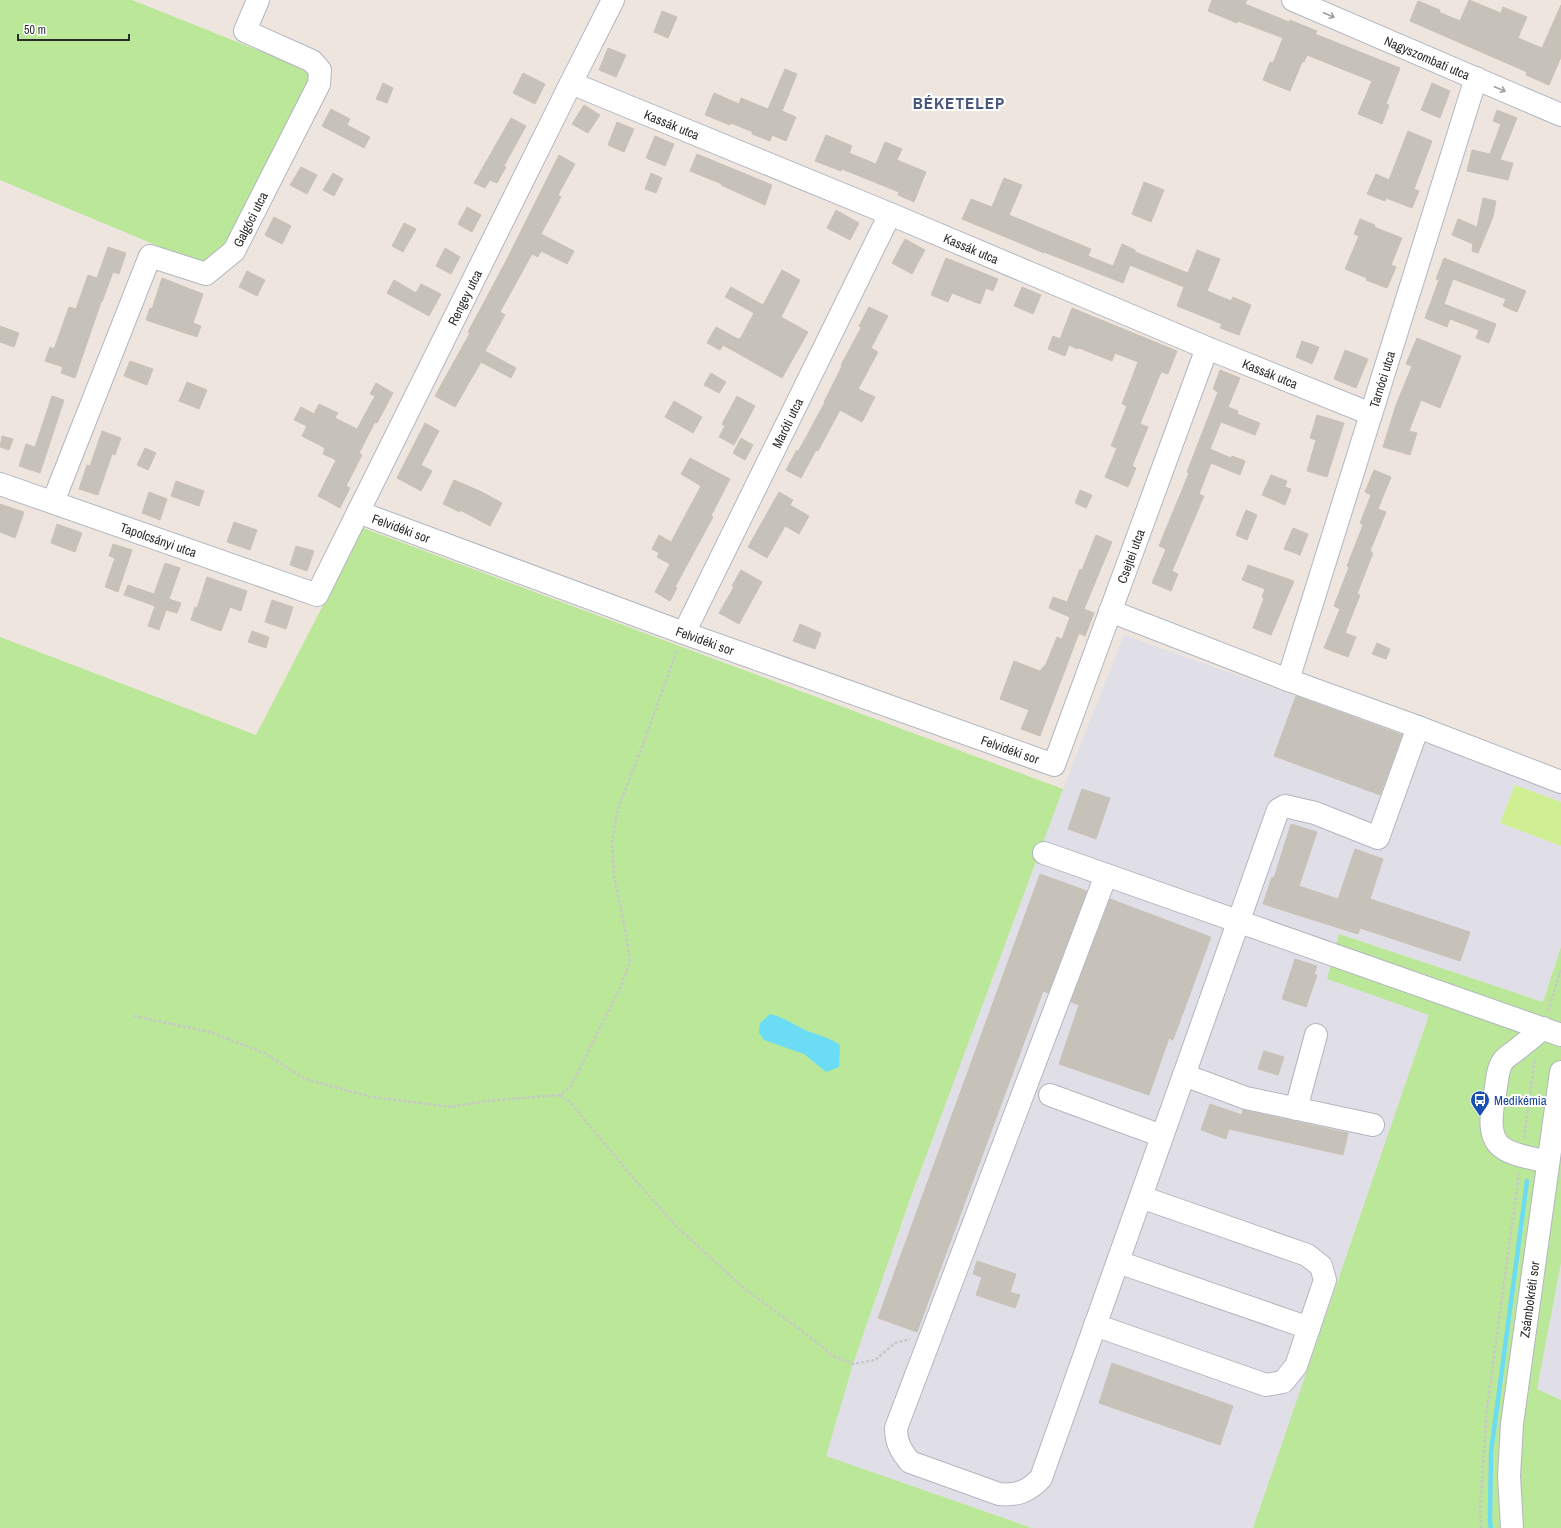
<svg xmlns="http://www.w3.org/2000/svg" width="1561" height="1528" viewBox="0 0 1561 1528" font-family="'Archivo Narrow',sans-serif">
	<rect width="100%" height="100%" fill="#eee6de"/>
	<g fill="#e0dfe7">
		<polygon points="1124,635 1561,791 1561,802 1515,785 1501,823 1561,846 1561,947 1543,1002 1339,934 1327,979 1429,1015 1253,1528 1033,1528 825,1456 853,1364 909,1202 1063,789"/>
		<polygon points="1561,1263 1561,1400 1537,1389"/>
	</g>
	<g fill="#bae798">
		<polygon points="0,0 132,0 315,73 232,246 206,266 0,180"/>
		<polygon points="363,528 1063,789 909,1202 853,1364 826,1456 1032,1528 0,1528 0,637 256,735"/>
		<polygon points="1339,934 1543,1002 1561,947 1561,1263 1537,1389 1561,1400 1561,1528 1253,1528 1429,1015 1327,979"/>
	</g>
	<polygon fill="#d0ef93" points="1515,785 1561,802 1561,846 1500,823"/>
	<path fill="#6cdcf5" d="M 770,1014 C 783,1017 793,1024 805,1030 C 817,1035 829,1037 840,1045 L 839,1067 L 826,1072 L 804,1054 L 764,1040 L 759,1033 L 760,1023 Z"/>
	<g fill="none" stroke-linecap="round" stroke-linejoin="round">
		<polyline stroke="#6cdcf5" stroke-width="4.5" points="1491,1528 1490,1521 1491,1452 1527,1181"/>
	</g>
	<g fill="#c6c1b9" stroke="#cac2b7">
		<polygon points="1212,0 1247,0 1245,4 1289,22 1290,20 1317,31 1315,34 1400,68 1386,104 1389,105 1382,124 1358,114 1372,81 1307,55 1304,62 1302,62 1290,91 1263,80 1270,62 1273,63 1283,38 1238,21 1237,23 1208,11"/>
		<polygon points="1469,0 1501,13 1503,7 1527,17 1518,38 1542,48 1561,5 1561,57 1549,85 1526,75 1527,72 1410,21 1418,1 1440,10 1439,12 1460,21"/>
		<polygon points="662,11 677,17 668,38 654,32"/>
		<polygon points="608,48 626,55 616,77 599,70"/>
		<polygon points="785,69 797,74 782,111 796,117 786,141 772,135 770,141 752,134 753,132 731,123 730,125 705,115 714,93 739,104 741,98 768,109"/>
		<polygon points="523,73 545,84 535,104 513,93"/>
		<polygon points="383,83 393,88 387,103 376,99"/>
		<polygon points="1432,83 1450,91 1440,118 1421,110"/>
		<polygon points="584,105 600,115 588,133 572,124"/>
		<polygon points="331,109 350,119 347,125 370,137 364,148 322,126"/>
		<polygon points="1497,110 1517,118 1500,160 1513,163 1508,180 1467,171 1472,150 1490,154 1501,124 1493,121"/>
		<polygon points="511,118 526,126 504,166 506,167 497,183 490,180 485,188 474,183"/>
		<polygon points="617,122 634,129 624,152 608,145"/>
		<polygon points="1408,131 1432,141 1414,189 1419,191 1412,208 1386,198 1385,201 1367,194 1376,174 1389,180"/>
		<polygon points="826,135 852,146 849,153 876,164 885,142 902,149 897,160 926,172 914,202 898,195 899,192 842,169 841,171 815,161"/>
		<polygon points="655,136 674,144 665,166 646,158"/>
		<polygon points="697,154 772,185 765,205 721,185 722,184 690,171"/>
		<polygon points="559,155 575,164 558,195 561,197 541,234 574,251 567,264 541,251 538,257 532,254 500,312 505,315 485,351 516,368 511,378 481,362 455,407 435,396 470,333 468,332 505,263"/>
		<polygon points="301,167 317,175 307,194 290,185"/>
		<polygon points="333,173 343,179 334,196 323,190"/>
		<polygon points="651,173 662,178 656,193 645,189"/>
		<polygon points="1004,178 1022,185 1009,215 1091,249 1088,256 1113,266 1122,244 1135,250 1135,252 1188,273 1197,250 1220,259 1207,291 1231,301 1233,297 1251,305 1239,335 1220,328 1222,324 1177,306 1184,287 1130,265 1123,283 1044,252 1044,253 962,219 971,199 992,207"/>
		<polygon points="1144,182 1164,190 1151,222 1132,214"/>
		<polygon points="1483,198 1496,201 1493,217 1478,253 1472,251 1473,244 1452,235 1458,219 1477,227"/>
		<polygon points="467,207 481,215 472,232 458,224"/>
		<polygon points="836,210 859,223 850,240 827,228"/>
		<polygon points="274,217 291,226 282,244 265,235"/>
		<polygon points="1360,219 1375,225 1374,227 1402,238 1391,265 1396,267 1387,288 1366,280 1367,278 1345,269 1359,236 1354,234"/>
		<polygon points="404,223 416,229 403,252 392,246"/>
		<polygon points="905,239 925,250 912,274 892,263"/>
		<polygon points="108,247 126,253 119,274 113,272 102,302 101,302 75,378 61,373 63,367 45,361 50,347 54,349 69,307 76,309 88,275 97,278"/>
		<polygon points="445,248 460,257 451,274 436,266"/>
		<polygon points="946,258 998,279 993,291 986,288 980,304 952,293 948,302 931,295"/>
		<polygon points="1444,258 1526,291 1517,312 1503,306 1506,299 1453,279 1444,304 1496,324 1489,343 1476,338 1479,330 1450,319 1447,327 1425,318 1439,280 1436,279"/>
		<polygon points="782,270 800,280 781,317 808,332 782,378 723,345 720,350 707,343 716,327 738,339 738,338 740,339 754,313 725,297 731,287 763,305"/>
		<polygon points="247,271 265,280 257,296 239,287"/>
		<polygon points="162,278 203,294 193,323 201,326 197,337 146,320 150,308 152,309"/>
		<polygon points="394,280 416,293 421,284 441,294 429,316 387,293"/>
		<polygon points="1022,287 1041,295 1033,314 1014,306"/>
		<polygon points="869,307 888,316 871,348 878,352 858,389 875,397 862,422 840,410 818,451 816,450 801,478 786,470 797,450 798,452 825,402 824,402 842,366 841,365 861,328 859,326"/>
		<polygon points="1072,308 1177,351 1168,374 1161,372 1140,424 1148,427 1132,466 1136,468 1128,487 1105,477 1117,448 1111,446 1127,406 1122,404 1138,362 1115,353 1112,361 1079,348 1078,349 1069,345 1065,356 1048,349 1053,336 1060,339"/>
		<polygon points="0,326 19,333 14,347 0,342"/>
		<polygon points="1417,338 1461,356 1440,408 1421,400 1409,431 1417,433 1410,455 1383,447 1396,405 1412,366 1406,364"/>
		<polygon points="1302,341 1319,347 1312,364 1296,357"/>
		<polygon points="1345,350 1368,359 1356,388 1334,379"/>
		<polygon points="130,361 153,369 147,385 124,376"/>
		<polygon points="1220,370 1240,378 1228,407 1238,411 1237,414 1260,423 1255,435 1221,422 1210,449 1231,458 1232,456 1245,461 1240,475 1211,463 1199,494 1204,496 1172,571 1178,574 1171,591 1152,583 1166,549 1159,546 1189,473 1187,472 1218,392 1213,389"/>
		<polygon points="711,373 726,382 719,393 704,385"/>
		<polygon points="187,382 207,390 199,409 179,401"/>
		<polygon points="376,383 393,393 377,423 375,422 359,453 362,455 346,486 350,488 340,508 318,496 336,460 323,454 325,448 302,436 307,426 294,420 301,407 314,414 319,404 338,413 335,418 357,429 375,396 370,394"/>
		<polygon points="52,396 64,400 40,473 19,466 26,444 35,447"/>
		<polygon points="737,396 755,406 734,445 719,437 725,426 722,424"/>
		<polygon points="674,401 702,417 693,433 665,417"/>
		<polygon points="1317,415 1344,423 1327,477 1307,471 1316,440 1310,438"/>
		<polygon points="425,423 439,431 421,465 432,471 421,491 397,478"/>
		<polygon points="102,431 121,438 115,455 112,454 98,495 79,489 87,465 90,466"/>
		<polygon points="2,436 13,439 9,450 0,447"/>
		<polygon points="741,438 753,445 745,460 733,453"/>
		<polygon points="145,448 156,453 148,470 137,465"/>
		<polygon points="690,458 730,479 711,516 713,517 675,587 677,588 670,601 655,592 670,564 657,557 659,553 652,549 659,535 671,542 701,486 681,474"/>
		<polygon points="1374,470 1391,477 1378,509 1386,512 1370,551 1373,553 1357,594 1360,595 1345,633 1356,637 1348,657 1324,648 1340,609 1334,606 1349,567 1347,566 1363,525 1360,523 1371,495 1365,492"/>
		<polygon points="1271,475 1287,481 1285,487 1291,489 1285,505 1262,495"/>
		<polygon points="454,480 482,492 502,503 490,526 460,510 460,512 443,504"/>
		<polygon points="176,481 204,491 199,506 171,496"/>
		<polygon points="1080,490 1092,495 1086,508 1075,503"/>
		<polygon points="149,492 167,499 160,520 142,513"/>
		<polygon points="779,492 793,500 790,505 809,516 799,534 785,526 767,558 748,547"/>
		<polygon points="0,504 24,512 15,538 0,532"/>
		<polygon points="1246,510 1257,515 1247,540 1236,535"/>
		<polygon points="234,522 257,530 250,550 227,542"/>
		<polygon points="57,524 82,533 75,552 51,543"/>
		<polygon points="1293,528 1308,534 1300,555 1284,549"/>
		<polygon points="1096,535 1112,542 1084,609 1094,613 1085,636 1079,633 1040,736 1021,729 1029,710 1000,699 1014,661 1040,671 1046,664 1057,637 1062,639 1070,617 1049,608 1053,597 1067,602 1080,569 1082,570"/>
		<polygon points="113,544 132,550 118,592 105,587 115,558 109,556"/>
		<polygon points="296,546 314,551 307,571 290,565"/>
		<polygon points="165,563 180,568 169,599 181,603 177,613 166,610 159,630 148,626 155,606 124,595 128,585 154,594"/>
		<polygon points="1248,565 1294,581 1271,635 1253,628 1264,598 1262,597 1265,589 1242,580"/>
		<polygon points="741,570 762,582 739,624 719,613 734,587 732,586"/>
		<polygon points="207,577 247,591 241,611 230,607 221,631 191,620 195,607 197,608"/>
		<polygon points="272,600 293,607 286,629 265,622"/>
		<polygon points="800,624 821,633 815,649 793,641"/>
		<polygon points="252,631 269,637 266,648 248,642"/>
		<polygon points="1377,643 1390,649 1386,659 1372,654"/>
		<polygon points="1296,696 1402,735 1380,795 1274,756"/>
		<polygon points="1082,789 1110,798 1096,839 1068,829"/>
		<polygon points="1291,824 1317,832 1299,886 1338,899 1355,849 1383,859 1370,899 1470,932 1460,961 1360,928 1358,934 1263,904 1272,877 1274,878"/>
		<polygon points="1040,874 1087,891 1048,993 1043,991 917,1332 878,1318"/>
		<polygon points="1110,899 1211,937 1173,1040 1169,1038 1149,1095 1059,1064 1079,1005 1071,1002"/>
		<polygon points="1295,959 1317,966 1314,974 1317,975 1306,1007 1282,999"/>
		<polygon points="1264,1051 1284,1057 1278,1075 1258,1069"/>
		<polygon points="1210,1104 1242,1115 1243,1110 1348,1133 1343,1155 1229,1129 1226,1139 1201,1130"/>
		<polygon points="977,1261 1016,1274 1010,1292 1020,1295 1015,1308 976,1295 982,1277 973,1274"/>
		<polygon points="1112,1363 1233,1406 1220,1445 1099,1403"/>
	</g>
	<g fill="none" stroke-linecap="round" stroke-linejoin="round">
		<g stroke="#b2b6c0" stroke-width="24">
			<g id="minor">
				<path id="s1" d="M 1293,0 L 1561,115"/>
				<path id="s2" d="M 571,83 L 890,214 L 1207,348 L 1371,414"/>
				<path id="s3" d="M 0,484 L 317,595 L 571,83 L 613,0"/>
				<path id="s4" d="M 53,502 L 150,256 L 206,274 L 234,251 L 319,84 L 320,70 L 312,61 L 245,31 L 258,0"/>
				<path id="s5" d="M 358,512 L 684,633 L 1054,765 L 1207,348"/>
				<polyline points="1110,611 1288,680 1418,727 1561,782"/>
				<path id="s6" d="M 684,633 L 890,214"/>
				<path id="s7" d="M 1288,680 L 1476,78"/>
				<polyline points="1044,853 1561,1035"/>
				<path d="M 1106,875 L 896,1428 C 896,1443 901,1451 910,1462 L 999,1494 C 1017,1496 1029,1491 1041,1478 L 1278,810 L 1285,806 L 1315,813 L 1378,838 L 1418,727"/>
				<path d="M 1543,1028 C 1534,1036 1524,1044 1515,1051 C 1511,1054 1506,1057 1503,1061 C 1497,1069 1497,1084 1495,1093 C 1484,1149 1498,1151 1548,1162"/>
				<polyline points="1184,1075 1246,1098 1373,1125"/>
				<polyline points="1050,1095 1162,1136"/>
				<polyline points="1296,1109 1316,1035"/>
				<polyline points="1118,1262 1309,1328"/>
				<polyline points="1095,1325 1266,1385 1283,1382 1296,1366 1325,1280 1321,1266 1307,1255 1141,1197"/>
				<path id="s8" d="M 1512,1528 L 1509,1476 L 1512,1424 L 1561,1072"/>
			</g>
		</g>
		<g stroke="#c8c8c8" stroke-width="2.5" stroke-dasharray="3 2" stroke-linecap="butt">
			<polyline points="1548,1011 1561,969"/>
			<polyline points="134,1016 210,1032 264,1053 305,1079 372,1097 451,1107 486,1101 559,1095 570,1088 620,988 630,962 626,934 614,876 612,841 618,808 642,747 677,650"/>
			<polyline points="559,1095 570,1102 634,1179 678,1228 745,1289 798,1328 835,1357 853,1364 875,1360 895,1343 910,1339"/>
			<polyline points="1524,1138 1535,1058"/>
			<polyline points="1481,1528 1480,1508 1487,1408 1519,1173"/>
		</g>
		<use href="#minor" stroke="#fff" stroke-width="22"/>
	</g>
	<defs><path id="oneway-shaft" d="M-6 0H5M1.5-3L5.5 0L1.5 3" fill="none" stroke-width="1.6" stroke-linecap="round" stroke-linejoin="round"/></defs>
	<g stroke="#a0a0a0">
		<use href="#oneway-shaft" transform="translate(1329 15) rotate(23)"/>
		<use href="#oneway-shaft" transform="translate(1500 89) rotate(23)"/>
	</g>
	<defs>
		<g id="bus-pin" transform="scale(1)"><path d="M0 17L-7.5 6A9.5 9.5 0 1 1 7.5 6Z" fill="#1a4fb4" stroke="#fff"/><path d="M-5-6H5V4H4V6H2V4H-2V6H-4V4H-5ZM-3.5-4V0h7V-4ZM-3.5 1.2v1.5H-2V1.2ZM2 1.2v1.5H3.5V1.2Z" fill="#fff"/></g>
	</defs>
	<g fill-rule="evenodd">
		<use href="#bus-pin" x="1480" y="1100"/>
	</g>
	<g text-anchor="middle" dominant-baseline="central" stroke-width="4" stroke-linejoin="round" paint-order="stroke">
		<g font-size="13" fill="#2c2c2c" stroke="#fff">
			<text stroke="none"><textPath href="#s1" startOffset="146">Nagyszombati utca</textPath></text>
			<text stroke="none"><textPath href="#s2" startOffset="109">Kassák utca</textPath></text>
			<text stroke="none"><textPath href="#s4" startOffset="395">Galgóci utca</textPath></text>
			<text stroke="none"><textPath href="#s2" startOffset="433">Kassák utca</textPath></text>
			<text stroke="none"><textPath href="#s3" startOffset="668">Rengey utca</textPath></text>
			<text stroke="none"><textPath href="#s2" startOffset="757">Kassák utca</textPath></text>
			<text stroke="none"><textPath href="#s7" startOffset="315">Tarnóci utca</textPath></text>
			<text stroke="none"><textPath href="#s6" startOffset="234">Maróti utca</textPath></text>
			<text stroke="none"><textPath href="#s5" startOffset="46">Felvidéki sor</textPath></text>
			<text stroke="none"><textPath href="#s3" startOffset="168">Tapolcsányi utca</textPath></text>
			<text stroke="none"><textPath href="#s5" startOffset="963">Csejtei utca</textPath></text>
			<text stroke="none"><textPath href="#s5" startOffset="370">Felvidéki sor</textPath></text>
			<text stroke="none"><textPath href="#s5" startOffset="694">Felvidéki sor</textPath></text>
			<text stroke="none"><textPath href="#s8" startOffset="230">Zsámbokréti sor</textPath></text>
		</g>
		<g font-size="13" fill="#164399" stroke="#fff" text-anchor="start">
			<text x="1494" y="1100">Medikémia</text>
		</g>
		<g font-size="17" font-weight="bold" letter-spacing="1" fill="#4a5880" stroke="#fff">
			<text x="959" y="102">BÉKETELEP</text>
		</g>
	</g>
	<path d="M18 34v6h111v-6" fill="none" stroke="#2c2c2c" stroke-width="2"/>
	<text x="24" y="34" font-size="12" fill="#2c2c2c" stroke="#ffffff" stroke-width="3" paint-order="stroke">50 m</text>
</svg>
